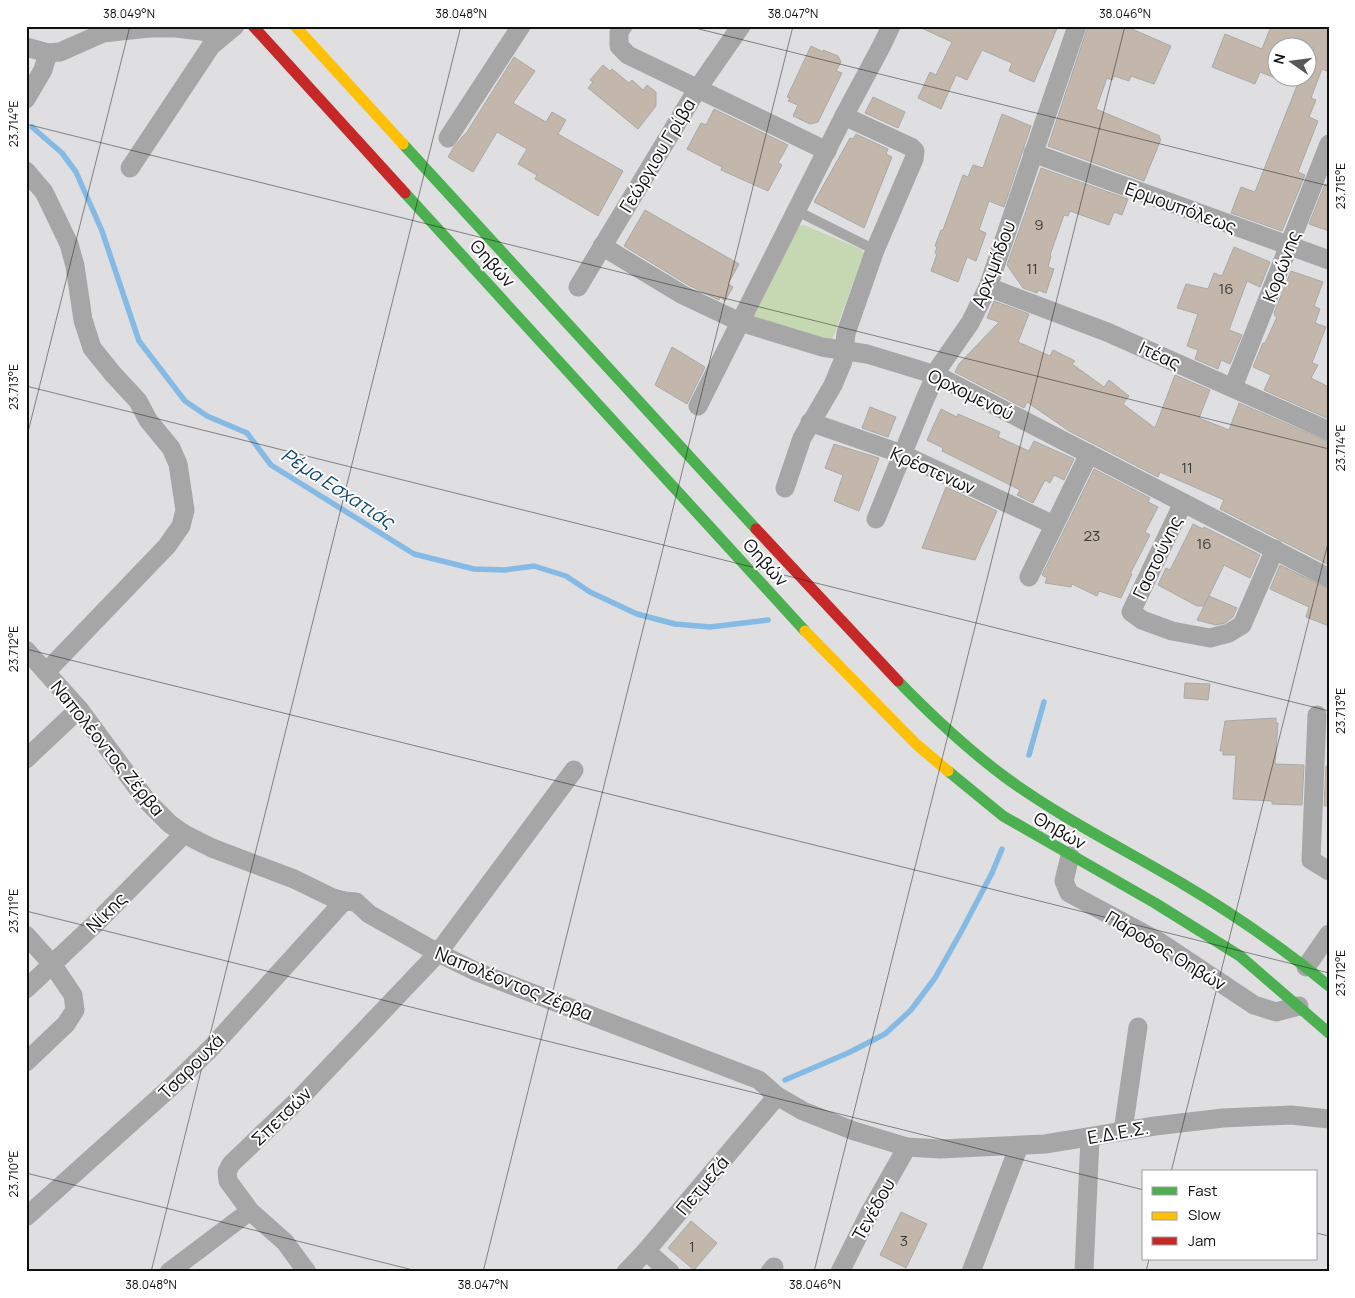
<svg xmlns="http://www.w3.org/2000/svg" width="1355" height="1298" viewBox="0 0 1355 1298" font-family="Manrope,sans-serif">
	<rect width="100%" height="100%" fill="#dfdfe1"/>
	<polygon fill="#c5d8b1" points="804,225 861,249 864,253 832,340 823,342 753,320 751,314 795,227"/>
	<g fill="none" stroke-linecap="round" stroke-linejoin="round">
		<g stroke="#85bae4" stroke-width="5.5">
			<polyline points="32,127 62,153 76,172 102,231 139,341 185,401 207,416 247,433 271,465 414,554 474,569 505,570 534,566 566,576 590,592 637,614 675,624 710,627 768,620"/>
			<polyline points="1029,755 1044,702"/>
			<polyline points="785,1080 848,1053 885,1034 911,1010 935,978 961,932 992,873 1002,849"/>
		</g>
	</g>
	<g fill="#c2b7aa" stroke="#a9a9a9">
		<polygon points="917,26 1058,26 1034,82 1009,71 1012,63 982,50 967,80 956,75 941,109 918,98 930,72 936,75 952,42"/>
		<polygon points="1088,26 1125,26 1171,46 1154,84 1131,76 1129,81 1114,76 1112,80 1107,78 1096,109 1160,136 1159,138 1161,139 1144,181 1048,146"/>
		<polygon points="1271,26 1329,26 1329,72 1322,69 1311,98 1316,100 1309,117 1318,121 1298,172 1305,175 1282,231 1231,213 1241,187 1255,192 1300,78 1308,78 1308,65 1314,48 1278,48 1278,79 1260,72 1255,84 1212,67 1225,34 1262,49"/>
		<polygon points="811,46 823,52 823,50 838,56 841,62 836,71 842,73 818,122 810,124 793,116 798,105 788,101 790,98 787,97"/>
		<polygon points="514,57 535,71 513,103 546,122 552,112 566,120 558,134 623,171 598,216 535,179 537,175 518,164 527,149 497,132 473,172 448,157 453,148 464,135 465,135"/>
		<polygon points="603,65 610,71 612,69 629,83 632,80 643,90 647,85 656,92 656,106 638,129 588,88 593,82 590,80"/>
		<polygon points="873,97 905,112 898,128 865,113"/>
		<polygon points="714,109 788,145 778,163 782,165 768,191 721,170 722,167 687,149 701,123 706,125"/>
		<polygon points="1002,114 1031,126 1004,207 989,201 979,230 986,233 976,261 967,257 958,282 931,271 937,254 935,253 937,247 935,246 941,230 943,230 963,175 968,177 973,165 983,168"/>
		<polygon points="856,134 888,149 886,154 892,157 864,228 814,202 850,138 853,139"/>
		<polygon points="1041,168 1128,199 1122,215 1114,212 1109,225 1070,211 1068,216 1064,215 1050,255 1051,256 1048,267 1054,269 1046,293 1038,290 1037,293 1023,288 1007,265"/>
		<polygon points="1325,184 1329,185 1329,231 1309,224"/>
		<polygon points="645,210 739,264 728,284 733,287 725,301 720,297 719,300 688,285 624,246"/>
		<polygon points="1234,247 1270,262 1260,287 1247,281 1229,330 1242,335 1230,364 1221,360 1218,369 1195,359 1198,350 1187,346 1198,314 1177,308 1186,284 1208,289 1214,273 1222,276"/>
		<polygon points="1291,271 1323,282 1314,306 1320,309 1315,323 1326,327 1312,363 1318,365 1311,378 1329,387 1329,419 1264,390 1271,375 1253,367 1263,343 1265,343 1277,317 1275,316 1274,313"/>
		<polygon points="994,301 1029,314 1018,342 1050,356 1053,350 1075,361 1072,364 1104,387 1109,380 1129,396 1123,404 1155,428 1175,375 1210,390 1199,418 1229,430 1239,403 1329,442 1329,565 1220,509 1224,500 1160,472 1158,477 1069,431 1027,402 1024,408 955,372 959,364 999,322 987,318"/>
		<polygon points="672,347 705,367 687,404 655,385"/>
		<polygon points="870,407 896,417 888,437 862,428"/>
		<polygon points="941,409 957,417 958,414 1000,432 998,437 1029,451 1034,441 1074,459 1064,480 1054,475 1050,483 1045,480 1033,503 1017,495 1020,490 942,451 943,448 927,440"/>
		<polygon points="834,444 879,458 859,511 834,501 843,475 825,468"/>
		<polygon points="1094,469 1150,498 1148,502 1158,507 1145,532 1150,535 1130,574 1132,574 1121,598 1099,591 1097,596 1072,584 1071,587 1045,583 1047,578 1042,575"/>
		<polygon points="946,487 997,511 975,560 922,548"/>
		<polygon points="1193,524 1203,529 1204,527 1260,555 1250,578 1224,565 1204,606 1197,606 1158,585 1166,568 1170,570"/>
		<polygon points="1280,565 1329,589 1329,626 1306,617 1309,607 1270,589"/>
		<polygon points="1209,596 1237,608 1233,617 1225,623 1216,625 1197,620"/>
		<polygon points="1185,683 1210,684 1208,700 1184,698"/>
		<polygon points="1276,718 1276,723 1278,723 1275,764 1304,765 1302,805 1272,804 1272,801 1233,799 1236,755 1223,755 1223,751 1220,751 1225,721"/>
		<polygon points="1326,766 1329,766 1329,806 1324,806"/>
		<polygon points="901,1212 927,1224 906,1268 880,1255"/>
		<polygon points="691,1221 717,1243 694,1270 668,1248"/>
	</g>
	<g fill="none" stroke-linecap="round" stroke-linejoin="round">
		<polyline stroke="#a6a6a6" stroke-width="10" points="797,211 875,250"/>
		<g stroke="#a6a6a6" stroke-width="19">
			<polyline points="623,26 619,32 619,46 628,55 827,151"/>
			<polyline points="26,47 48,53 60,52 103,33 149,28 176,28 201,31 222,36"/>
			<polyline points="26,99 43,70 48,53"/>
			<polyline points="448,138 521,26"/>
			<polyline points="1033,153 1329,260"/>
			<polyline points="130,168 211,46 235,26"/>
			<polyline points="26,171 44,192 69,244 75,266 83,320 92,348 113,374 138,401 148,420 171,448 178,464 185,510 181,526 167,546 46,672"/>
			<polyline points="602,246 683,295 740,322 822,347 867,354 936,375 1329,578"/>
			<polyline points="578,287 698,88 741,26"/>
			<polyline points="988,287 1107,332 1329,431"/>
			<polyline points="1233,387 1329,144"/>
			<polyline points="698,406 844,116 882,45 891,26"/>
			<polyline points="810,422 902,454 1054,525"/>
			<polyline points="785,488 802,438 833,385 843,361 846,333 875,250 914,159 915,151 911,147 844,116"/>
			<polyline points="1183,503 1131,612 1142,620 1172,631 1210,638 1229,633 1242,625 1275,549"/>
			<polyline points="876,519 925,399 940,366 970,323 988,287 1077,26"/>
			<polyline points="1029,577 1089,454"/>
			<polyline points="26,650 79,709 147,801 170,824 184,834 212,848 294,879 333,898 344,901 356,902 369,914 438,953 477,972 759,1080 777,1096 803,1111 854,1131 907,1147 940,1149 1045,1144 1155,1126 1223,1118 1291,1115 1329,1119"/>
			<polyline points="1317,715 1311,860 1329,871"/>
			<polyline points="26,759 79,709"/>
			<polyline points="1070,856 1064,881 1069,893 1158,941 1254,1005 1276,1012 1299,1006"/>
			<polyline points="26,935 52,964 73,995 75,1010 66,1024 26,1062"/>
			<polyline points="1306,967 1329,934"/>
			<polyline points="26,989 98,921 184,834"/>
			<polyline points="1123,1131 1138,1027"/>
			<polyline points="250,1211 285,1242 307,1272"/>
			<polyline points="26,1217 172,1086 212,1047 344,901"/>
			<polyline points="646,1251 670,1272"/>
			<polyline points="169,1272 250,1211 228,1181 227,1172 231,1164 301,1097 438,953 574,770"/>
			<polyline points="626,1272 646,1251 777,1096"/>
			<polyline points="770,1272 774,1267"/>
			<polyline points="840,1272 869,1214 907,1147"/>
			<polyline points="971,1272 1019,1146"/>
			<polyline points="1084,1272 1090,1138"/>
		</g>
		<g stroke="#4caf50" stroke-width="11">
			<polyline points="403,144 756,529"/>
			<polyline points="405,193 805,631"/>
			<path d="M 898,681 C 931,715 966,748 1005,777 C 1061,818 1124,849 1183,884 C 1235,915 1283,948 1329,986"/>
			<polyline points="948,771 1003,816 1155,903 1240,956 1329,1033"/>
		</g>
		<g stroke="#ffc107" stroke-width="11">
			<polyline points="295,26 403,144"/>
			<polyline points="805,631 916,744 948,771"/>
		</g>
		<g stroke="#c62828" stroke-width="11">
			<polyline points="253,26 405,193"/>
			<polyline points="756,529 898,681"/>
		</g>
	</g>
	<path fill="none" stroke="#101011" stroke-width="1" stroke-opacity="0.45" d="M 687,26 L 1329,186M 26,124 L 1329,449M 26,386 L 1329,711M 26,440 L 130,26M 26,649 L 1329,973M 26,911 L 1144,1190M 1171,1172 L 1329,539M 26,1173 L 421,1272M 1316,1233 L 1329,1236M 151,1272 L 461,26M 483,1272 L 793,26M 814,1272 L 1125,26M 1146,1272 L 1149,1259"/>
	<g text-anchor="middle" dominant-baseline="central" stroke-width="4" stroke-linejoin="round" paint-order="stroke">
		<g font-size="15" fill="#3c3a37">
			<text x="1039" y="224">9</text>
			<text x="1032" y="268">11</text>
			<text x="1226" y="288">16</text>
			<text x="1187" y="467">11</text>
			<text x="1092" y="535">23</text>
			<text x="1204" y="543">16</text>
			<text x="904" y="1240">3</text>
			<text x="692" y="1246">1</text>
		</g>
		<g font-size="18" fill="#101011" stroke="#fff">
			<text transform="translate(657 155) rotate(-59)">Γεώργιου Γρίβα</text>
			<text transform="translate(1181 207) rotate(20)">Ερμουπόλεως</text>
			<text transform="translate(493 263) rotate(48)">Θηβών</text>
			<text transform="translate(993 264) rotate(-69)">Αρχιμήδου</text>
			<text transform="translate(1281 266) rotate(-69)">Κορώνης</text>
			<text transform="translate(1160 355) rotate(24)">Ιτέας</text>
			<text transform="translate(971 394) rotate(26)">Ορχομενού</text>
			<text transform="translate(933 470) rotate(24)">Κρέστενων</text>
			<text transform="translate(1157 557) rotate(-64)">Γαστούνης</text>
			<text transform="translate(766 562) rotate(48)">Θηβών</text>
			<text transform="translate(108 748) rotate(51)">Ναπολέοντος Ζέρβα</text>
			<text transform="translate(1060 830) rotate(30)">Θηβών</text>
			<text transform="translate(106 912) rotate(-45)">Νίκης</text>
			<text transform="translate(1166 950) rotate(31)">Πάροδος Θηβών</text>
			<text transform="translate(514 983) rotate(22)">Ναπολέοντος Ζέρβα</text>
			<text transform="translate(191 1066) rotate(-45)">Τσαρουχά</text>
			<text transform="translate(281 1116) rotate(-44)">Σπετσών</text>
			<text transform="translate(1118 1132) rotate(-10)">Ε.Δ.Ε.Σ.</text>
			<text transform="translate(702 1185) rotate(-50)">Πετμεζά</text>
			<text transform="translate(873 1209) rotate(-61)">Τενέδου</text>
		</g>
		<g font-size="19" font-style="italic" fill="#0f486f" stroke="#fff">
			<text transform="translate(338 488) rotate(33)">Ρέμα Εσχατιάς</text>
		</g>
	</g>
	<rect width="1355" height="1298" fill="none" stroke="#ffffff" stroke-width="55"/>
	<rect x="1142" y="1170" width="175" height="90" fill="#ffffff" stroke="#9f9fa0"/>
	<rect x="1152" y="1187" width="25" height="8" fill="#4caf50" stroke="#9f9fa0"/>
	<text x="1188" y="1196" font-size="15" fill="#101011">Fast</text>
	<rect x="1152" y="1212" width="25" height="8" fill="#ffc107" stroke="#9f9fa0"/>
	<text x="1188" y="1220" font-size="15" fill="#101011">Slow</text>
	<rect x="1152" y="1237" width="25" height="8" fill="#c62828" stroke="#9f9fa0"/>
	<text x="1188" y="1246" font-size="15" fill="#101011">Jam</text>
	<g transform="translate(1292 62) rotate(284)"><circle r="24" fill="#ffffff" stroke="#9f9fa0"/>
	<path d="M0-4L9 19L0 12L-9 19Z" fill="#58585a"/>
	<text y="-8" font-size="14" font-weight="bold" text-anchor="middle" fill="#101011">N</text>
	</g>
	<rect x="28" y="28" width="1300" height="1242" fill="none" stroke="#101011" stroke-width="2"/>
	<g font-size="12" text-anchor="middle" fill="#101011">
		<text x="129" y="18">38.049°N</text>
		<text x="461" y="18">38.048°N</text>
		<text x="793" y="18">38.047°N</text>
		<text x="1125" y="18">38.046°N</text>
		<text transform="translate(14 124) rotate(-90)" y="4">23.714°E</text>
		<text transform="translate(1341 186) rotate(-90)" y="4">23.715°E</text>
		<text transform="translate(14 387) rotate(-90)" y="4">23.713°E</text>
		<text transform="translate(1341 448) rotate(-90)" y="4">23.714°E</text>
		<text transform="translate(14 649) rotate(-90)" y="4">23.712°E</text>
		<text transform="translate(1341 711) rotate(-90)" y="4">23.713°E</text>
		<text transform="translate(14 911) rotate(-90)" y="4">23.711°E</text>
		<text transform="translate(1341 973) rotate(-90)" y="4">23.712°E</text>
		<text transform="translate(14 1174) rotate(-90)" y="4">23.710°E</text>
		<text x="151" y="1289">38.048°N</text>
		<text x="483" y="1289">38.047°N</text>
		<text x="815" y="1289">38.046°N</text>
	</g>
</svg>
